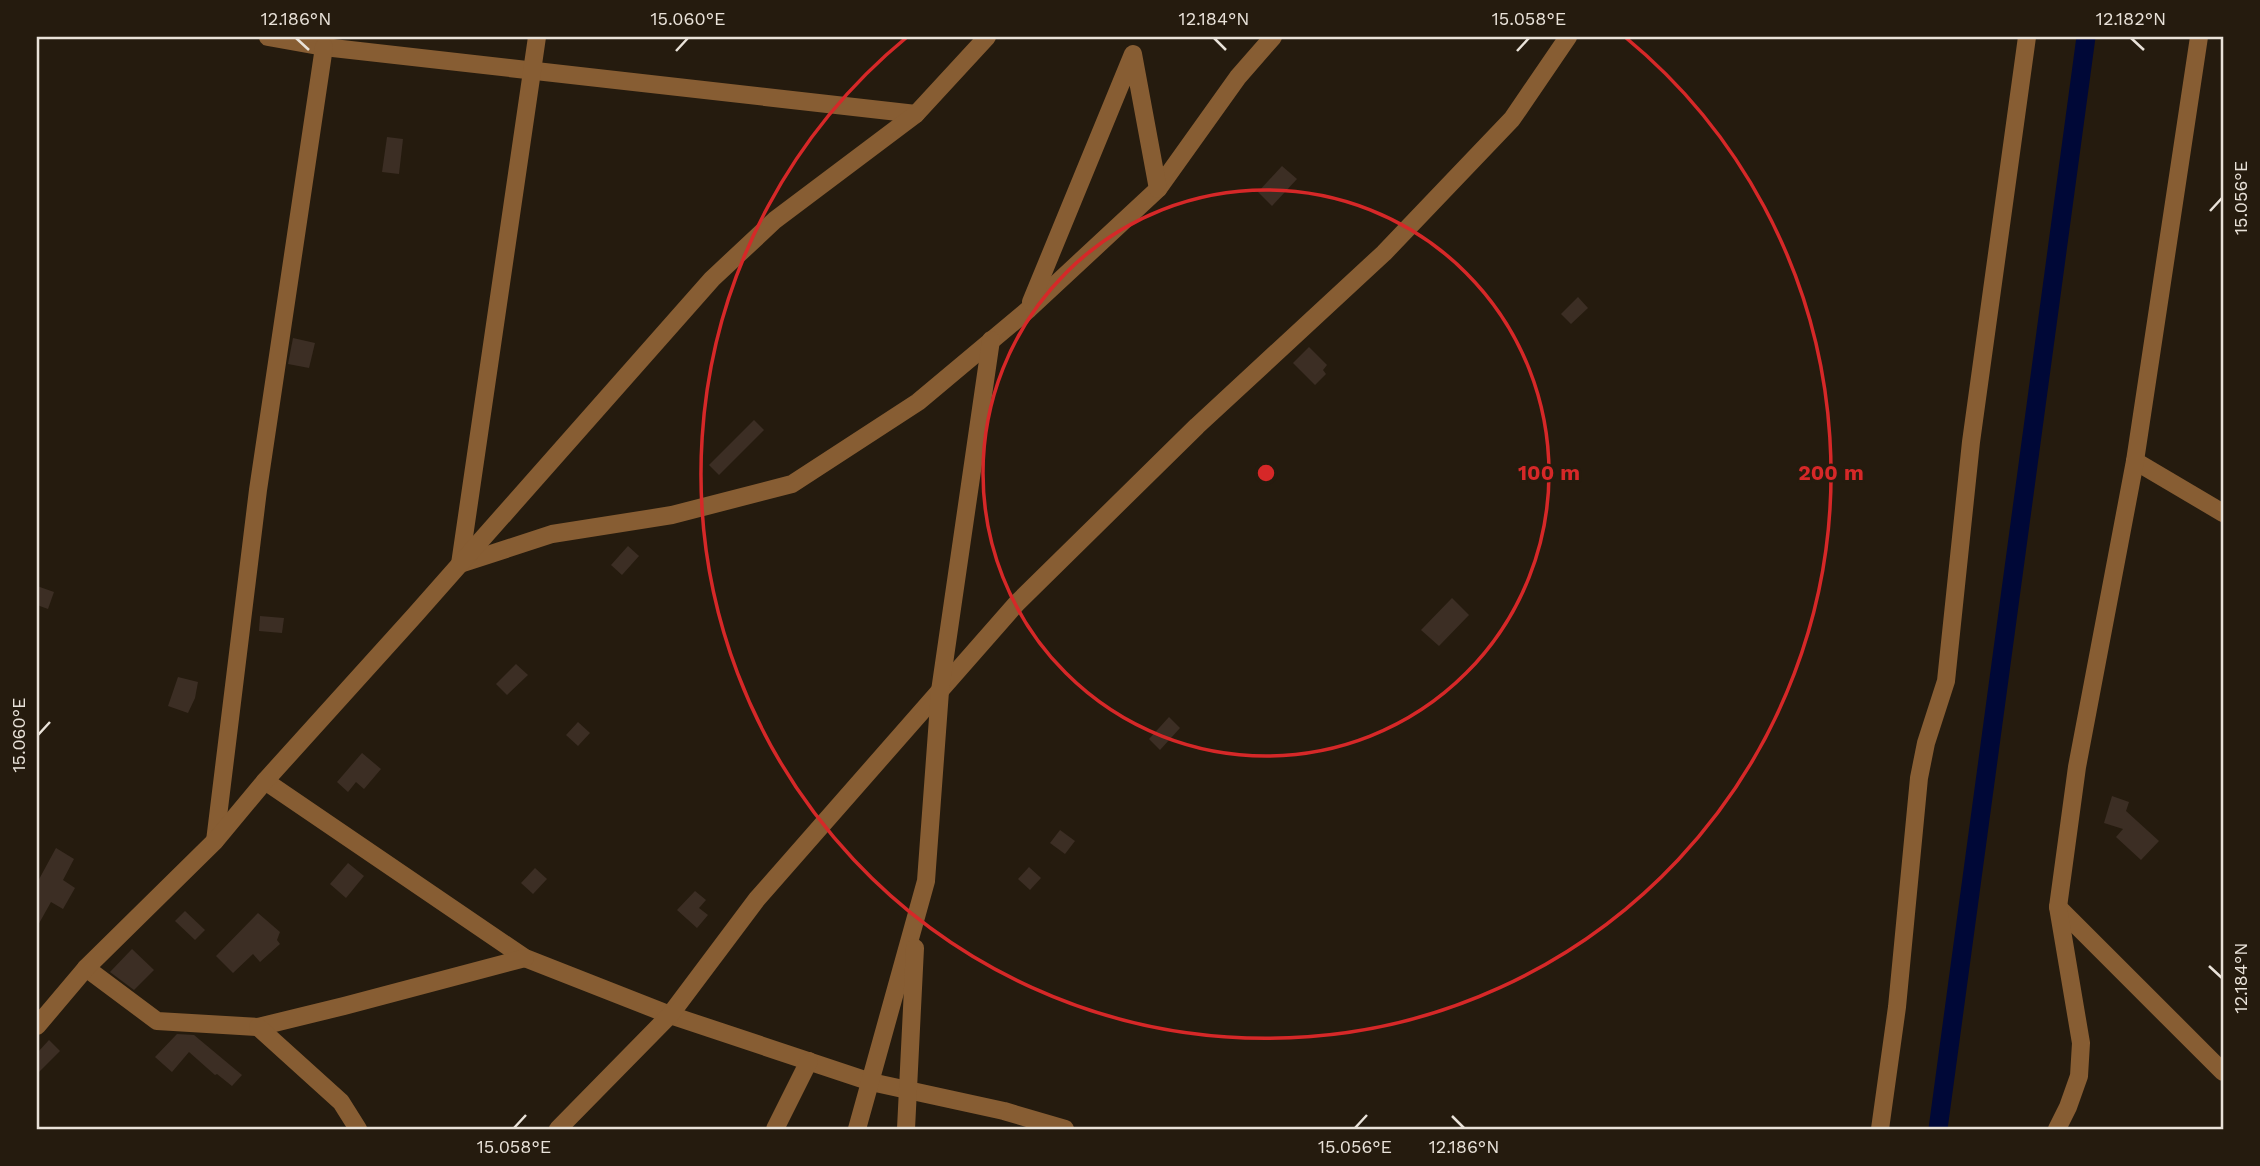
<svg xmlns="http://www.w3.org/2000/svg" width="2260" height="1166" viewBox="0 0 2260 1166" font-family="'Work Sans',sans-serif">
	<rect width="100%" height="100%" fill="#251b0e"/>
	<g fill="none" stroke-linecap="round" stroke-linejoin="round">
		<polyline stroke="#000837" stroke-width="19" points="1938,1129 2086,37"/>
	</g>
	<g fill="#3c2e24">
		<polygon points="387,137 403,139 399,174 382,172"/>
		<polygon points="1282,166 1297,179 1272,206 1258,192"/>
		<polygon points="1578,297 1588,308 1571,324 1561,314"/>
		<polygon points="293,338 315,343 309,368 288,364"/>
		<polygon points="1309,347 1327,365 1323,370 1326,374 1315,385 1293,363"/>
		<polygon points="754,420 764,430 719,475 709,465"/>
		<polygon points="628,546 639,556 622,575 611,565"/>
		<polygon points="37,586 54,592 48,609 37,605"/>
		<polygon points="1452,598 1469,615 1439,646 1421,630"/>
		<polygon points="260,616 284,618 282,633 259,631"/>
		<polygon points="516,664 528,675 507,695 496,684"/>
		<polygon points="178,677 198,682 195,698 188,713 168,706"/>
		<polygon points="1169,717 1180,728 1160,750 1149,739"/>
		<polygon points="578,722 590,733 578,746 566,735"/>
		<polygon points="362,753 381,769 364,789 356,782 348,792 337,782"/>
		<polygon points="2112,796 2129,802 2126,811 2159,841 2141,860 2116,837 2123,829 2104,823"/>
		<polygon points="1060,830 1075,841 1065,854 1050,843"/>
		<polygon points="56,848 74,859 63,880 75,888 63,909 51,902 37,927 37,883"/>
		<polygon points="348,863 364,876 346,898 330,884"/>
		<polygon points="1029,867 1041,878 1030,890 1018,879"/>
		<polygon points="535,868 547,879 533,894 521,883"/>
		<polygon points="695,891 706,900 699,908 708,915 697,928 677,910"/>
		<polygon points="185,911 205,930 195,940 175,921"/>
		<polygon points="258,913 280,932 277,940 280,944 260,962 253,954 233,973 216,956"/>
		<polygon points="132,949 154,970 134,990 110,972"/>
		<polygon points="177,1034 194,1035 242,1075 232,1086 217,1074 215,1075 189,1052 172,1072 155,1057"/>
		<polygon points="49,1040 60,1051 37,1074 37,1053"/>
	</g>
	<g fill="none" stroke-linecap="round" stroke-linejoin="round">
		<g stroke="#875d33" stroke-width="18">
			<polyline points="268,37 324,47 916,114"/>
			<polyline points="537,37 460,564 552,534 672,515 792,484 918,402 1029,309 1158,189 1238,77 1273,37"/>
			<polyline points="1031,302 1133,54 1158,189"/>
			<polyline points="2135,461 2223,513"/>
			<polyline points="265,781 525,958 670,1015 871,1082 1004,1111 1065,1129"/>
			<polyline points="215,841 258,490 324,47"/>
			<polyline points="2058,907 2223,1072"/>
			<polyline points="86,968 157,1021 258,1027 344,1006 525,958"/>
			<polyline points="37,1026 86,968 215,841 265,781 415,615 712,279 775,220 916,114 987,37"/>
			<polyline points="258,1027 341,1102 358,1129"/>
			<polyline points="558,1129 670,1015 757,899 1017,603 1197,426 1384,253 1512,119 1568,37"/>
			<polyline points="775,1129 809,1061"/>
			<polyline points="857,1129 926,881 940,691 991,340"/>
			<polyline points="906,1129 915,948"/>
			<polyline points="1880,1129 1897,1007 1919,778 1926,743 1946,681 1971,442 2027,37"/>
			<polyline points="2057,1129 2068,1107 2079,1076 2081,1043 2058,907 2077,767 2135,461 2199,37"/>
		</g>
	</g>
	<path fill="none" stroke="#e9e2d9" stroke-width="2.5" d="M 296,38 L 309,50M 1214,38 L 1226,50M 2131,38 L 2144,50M 676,51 L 688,38M 1517,51 L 1529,38M 2210,211 L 2222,198M 38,735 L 50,722M 2209,966 L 2222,978M 1452,1116 L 1464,1128M 514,1128 L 526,1115M 1355,1128 L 1367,1115"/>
	<g fill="none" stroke="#d62828" stroke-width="3.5">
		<circle cx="1266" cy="473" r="283"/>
		<path d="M1625 37A565 565 0 1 1 907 37"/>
	</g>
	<circle cx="1266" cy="473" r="10" fill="#d62828" stroke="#251b0e" stroke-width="3.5"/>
	<g font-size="21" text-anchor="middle" font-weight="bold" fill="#d62828" stroke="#251b0e" stroke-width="5" stroke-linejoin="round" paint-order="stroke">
		<text x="1549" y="480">100 m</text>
		<text x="1831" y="480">200 m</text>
	</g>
	<rect width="2260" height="1166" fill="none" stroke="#251b0e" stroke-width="77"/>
	<rect x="38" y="38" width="2184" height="1090" fill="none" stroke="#e9e2d9" stroke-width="2.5"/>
	<g font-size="18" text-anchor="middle" fill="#e9e2d9">
		<text x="296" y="25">12.186°N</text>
		<text x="688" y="25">15.060°E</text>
		<text x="1214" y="25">12.184°N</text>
		<text x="1529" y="25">15.058°E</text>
		<text x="2131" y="25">12.182°N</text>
		<text transform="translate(2241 198) rotate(-90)" y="6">15.056°E</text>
		<text transform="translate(19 735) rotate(-90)" y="6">15.060°E</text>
		<text transform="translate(2241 978) rotate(-90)" y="6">12.184°N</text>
		<text x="514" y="1153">15.058°E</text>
		<text x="1355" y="1153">15.056°E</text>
		<text x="1464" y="1153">12.186°N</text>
	</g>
</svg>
